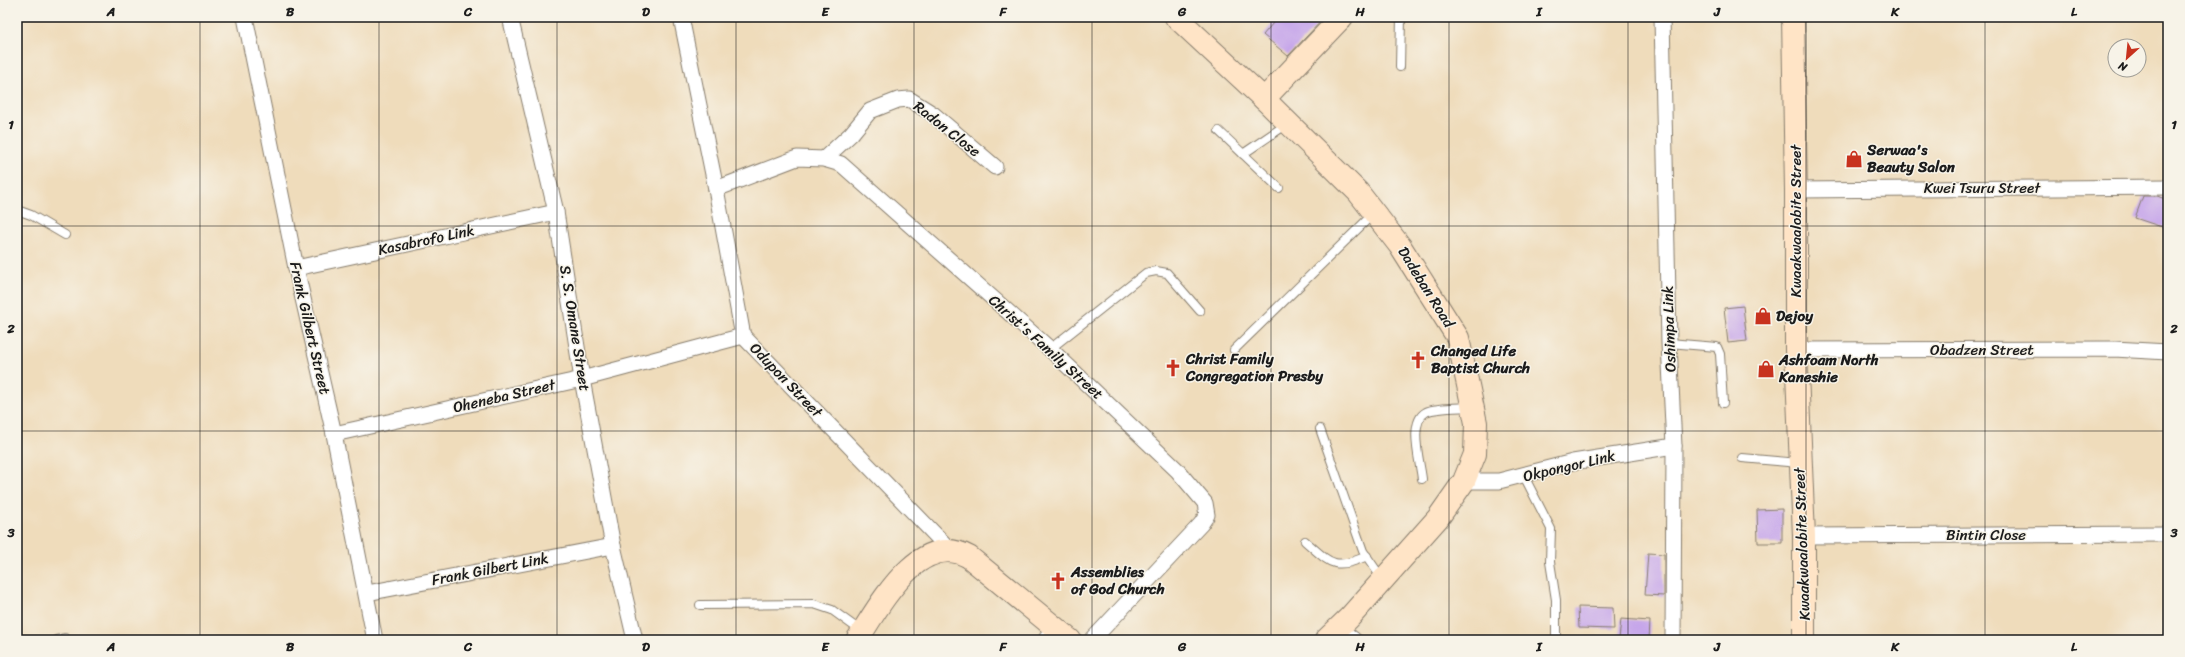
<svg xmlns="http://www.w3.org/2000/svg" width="2185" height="657" viewBox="0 0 2185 657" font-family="Sriracha,sans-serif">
	<rect width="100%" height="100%" fill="#f7f3e8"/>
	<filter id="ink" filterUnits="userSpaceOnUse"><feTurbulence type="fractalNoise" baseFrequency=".025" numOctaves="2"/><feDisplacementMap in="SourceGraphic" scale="8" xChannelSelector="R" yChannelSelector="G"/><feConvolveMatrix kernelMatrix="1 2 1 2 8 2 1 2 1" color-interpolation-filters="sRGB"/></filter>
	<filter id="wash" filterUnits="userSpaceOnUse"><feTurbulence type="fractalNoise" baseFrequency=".012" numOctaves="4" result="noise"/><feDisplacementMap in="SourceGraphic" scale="16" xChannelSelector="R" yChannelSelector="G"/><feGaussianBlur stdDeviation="0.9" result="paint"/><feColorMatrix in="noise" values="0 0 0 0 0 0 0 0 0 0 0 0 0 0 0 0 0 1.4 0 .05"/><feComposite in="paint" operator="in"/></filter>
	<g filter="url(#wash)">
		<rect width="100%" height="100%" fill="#efdcbb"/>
		<g id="blocks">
			<g fill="#c6a6ea">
				<polygon points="1278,17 1325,17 1288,56 1263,35"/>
				<polygon points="2143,196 2157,196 2168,200 2168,229 2135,218"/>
				<polygon points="1743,306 1747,341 1728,343 1724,308"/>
				<polygon points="1782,509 1782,543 1758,543 1757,510"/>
				<polygon points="1648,553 1664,554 1664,596 1645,595"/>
				<polygon points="1578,607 1613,608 1614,629 1579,628"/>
				<polygon points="1621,619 1650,621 1649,640 1619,640"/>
			</g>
		</g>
	</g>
	<g filter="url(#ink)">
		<use href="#blocks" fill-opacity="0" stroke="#867c6c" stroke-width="1"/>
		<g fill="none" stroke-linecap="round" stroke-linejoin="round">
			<g stroke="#867c6c" stroke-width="10">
				<g id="lane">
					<polyline points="1400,67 1401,17"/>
					<polyline points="1219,131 1279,188"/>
					<polyline points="1243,154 1287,124"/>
					<polyline points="17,210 31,215 65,235"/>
					<polyline points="1669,343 1717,347 1720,354 1723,403"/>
					<polyline points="1050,349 1146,273 1156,271 1167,273 1200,311"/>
					<polyline points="1234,350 1374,213"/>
					<polyline points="1320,429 1363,551 1383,580"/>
					<polyline points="1742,458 1799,463"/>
					<polyline points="1524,476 1551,529 1550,562 1556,600 1556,640"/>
					<path d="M 1422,479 C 1420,461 1408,422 1426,412 C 1436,407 1461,408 1472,407"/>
					<path d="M 1305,541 C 1330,563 1334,571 1367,556"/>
					<polyline points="700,605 814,604 832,610 861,631"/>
					<polyline points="56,640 65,638"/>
				</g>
			</g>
			<g stroke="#867c6c" stroke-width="17">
				<g id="street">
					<polyline points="245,17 296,268 334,434 375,640"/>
					<polyline points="510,17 556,212 582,379 613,546 635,640"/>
					<polyline points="681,17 716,189 743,336 950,550"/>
					<polyline points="1662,17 1669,343 1674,446 1673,640"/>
					<polyline points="824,159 851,134 870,111 898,100 909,99 933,114 995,167"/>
					<polyline points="716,189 797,158 824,159 841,164 1050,349 1177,470 1205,503 1207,515 1201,524 1092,640"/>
					<polyline points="1796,190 2168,187"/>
					<polyline points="296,268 556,212"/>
					<polyline points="1796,350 2114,349 2168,352"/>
					<polyline points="334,434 582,379 743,336"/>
					<polyline points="1464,481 1499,481 1573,462 1674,446"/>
					<polyline points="1804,536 2168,534"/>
					<polyline points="367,593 613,546"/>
					<polyline points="1338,628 1354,640"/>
					<polyline points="1046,640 1053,625"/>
				</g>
			</g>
			<g stroke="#867c6c" stroke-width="24">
				<g id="secondary">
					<polyline points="1176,17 1264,99 1358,192 1400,246 1458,338 1476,423 1475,454 1464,481 1438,518 1349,618 1326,640"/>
					<polyline points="1793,17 1796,190 1796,350 1804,536 1804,640"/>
					<polyline points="1264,99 1342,17"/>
					<path d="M 857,640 C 879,607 919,529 969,557 L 1070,640"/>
				</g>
			</g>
			<use href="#lane" stroke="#fff" stroke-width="8"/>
			<use href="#street" stroke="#fff" stroke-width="15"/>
			<use href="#secondary" stroke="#ffe4c6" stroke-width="22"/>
		</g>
	</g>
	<path fill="none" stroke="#1c1c1c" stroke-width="1" stroke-opacity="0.55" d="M 200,17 L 200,640M 379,17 L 379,640M 557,17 L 557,640M 736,17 L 736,640M 914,17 L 914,640M 1092,17 L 1092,640M 1271,17 L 1271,640M 1449,17 L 1449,640M 1628,17 L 1628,640M 1806,17 L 1806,640M 1985,17 L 1985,640M 17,226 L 2168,226M 17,431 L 2168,431"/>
	<defs>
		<g id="shop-bare" transform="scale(1.38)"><path d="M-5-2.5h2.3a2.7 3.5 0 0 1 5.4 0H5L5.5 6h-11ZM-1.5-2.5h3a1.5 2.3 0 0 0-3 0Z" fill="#c8321e" stroke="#f7f3e8" stroke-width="2.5" paint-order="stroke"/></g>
		<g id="church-bare" transform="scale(1.38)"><path d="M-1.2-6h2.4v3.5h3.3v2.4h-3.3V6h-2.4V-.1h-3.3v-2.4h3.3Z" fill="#c8321e" stroke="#f7f3e8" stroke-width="2.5" paint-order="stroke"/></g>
	</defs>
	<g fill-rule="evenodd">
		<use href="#shop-bare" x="1854" y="159"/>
		<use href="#shop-bare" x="1763" y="316"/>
		<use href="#church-bare" x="1418" y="360"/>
		<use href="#church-bare" x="1173" y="368"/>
		<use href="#shop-bare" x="1766" y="369"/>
		<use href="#church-bare" x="1058" y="581"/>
	</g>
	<g text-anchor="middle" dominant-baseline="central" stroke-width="3" stroke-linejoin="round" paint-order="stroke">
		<g font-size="15" fill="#1c1c1c" stroke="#f7f3e8">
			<text transform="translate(947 129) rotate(38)">Radon Close</text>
			<text x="1982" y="188">Kwei Tsuru Street</text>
			<text transform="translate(1796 221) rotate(-90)">Kwaakwaalobite Street</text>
			<text transform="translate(426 240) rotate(-12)">Kasabrofo Link</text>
			<text transform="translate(1426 287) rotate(58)">Dadeban Road</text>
			<text transform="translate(310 328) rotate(77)">Frank Gilbert Street</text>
			<text transform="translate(575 328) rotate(81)">S. S. Omane Street</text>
			<text transform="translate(1669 329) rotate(-92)">Oshimpa Link</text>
			<text transform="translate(1046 347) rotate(42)">Christ's Family Street</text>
			<text x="1982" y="350">Obadzen Street</text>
			<text transform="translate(786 380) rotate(46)">Odupon Street</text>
			<text transform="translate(504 396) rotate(-13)">Oheneba Street</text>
			<text transform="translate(1569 466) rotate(-13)">Okpongor Link</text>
			<text x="1986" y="535">Bintin Close</text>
			<text transform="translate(1802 544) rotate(-92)">Kwaakwaalobite Street</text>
			<text transform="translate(490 569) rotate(-11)">Frank Gilbert Link</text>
		</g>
		<g font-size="15" font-weight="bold" fill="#1c1c1c" stroke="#f7f3e8" text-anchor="start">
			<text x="1867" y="150">Serwaa's<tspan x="1867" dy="17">Beauty Salon</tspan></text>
			<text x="1776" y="316">Dejoy</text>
			<text x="1431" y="351">Changed Life<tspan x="1431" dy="17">Baptist Church</tspan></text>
			<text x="1186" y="359">Christ Family<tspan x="1186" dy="17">Congregation Presby</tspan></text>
			<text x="1779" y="360">Ashfoam North<tspan x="1779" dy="17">Kaneshie</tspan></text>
			<text x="1071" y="572">Assemblies<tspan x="1071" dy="17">of God Church</tspan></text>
		</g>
	</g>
	<rect width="2185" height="657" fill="none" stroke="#f7f3e8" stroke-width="44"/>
	<g transform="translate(2127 58) rotate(207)"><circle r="19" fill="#f7f3e8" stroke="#9f9d96"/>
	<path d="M0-3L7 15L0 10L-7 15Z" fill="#c8321e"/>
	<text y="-6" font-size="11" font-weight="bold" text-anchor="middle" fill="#1c1c1c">N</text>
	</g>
	<rect x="22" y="22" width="2141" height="613" fill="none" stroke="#1c1c1c" stroke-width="1.5"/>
	<g font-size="13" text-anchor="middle" font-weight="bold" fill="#1c1c1c">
		<text x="111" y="16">A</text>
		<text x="290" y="16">B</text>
		<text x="468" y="16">C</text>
		<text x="646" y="16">D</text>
		<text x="825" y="16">E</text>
		<text x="1003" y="16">F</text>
		<text x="1182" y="16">G</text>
		<text x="1360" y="16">H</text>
		<text x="1539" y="16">I</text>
		<text x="1717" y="16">J</text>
		<text x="1895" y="16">K</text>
		<text x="2074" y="16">L</text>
		<text x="11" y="129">1</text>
		<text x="2174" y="129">1</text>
		<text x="11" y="333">2</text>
		<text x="2174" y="333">2</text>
		<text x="11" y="537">3</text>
		<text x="2174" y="537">3</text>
		<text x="111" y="651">A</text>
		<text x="290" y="651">B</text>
		<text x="468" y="651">C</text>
		<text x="646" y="651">D</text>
		<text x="825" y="651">E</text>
		<text x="1003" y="651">F</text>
		<text x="1182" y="651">G</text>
		<text x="1360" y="651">H</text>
		<text x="1539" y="651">I</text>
		<text x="1717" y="651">J</text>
		<text x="1895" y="651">K</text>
		<text x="2074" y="651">L</text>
	</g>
</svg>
